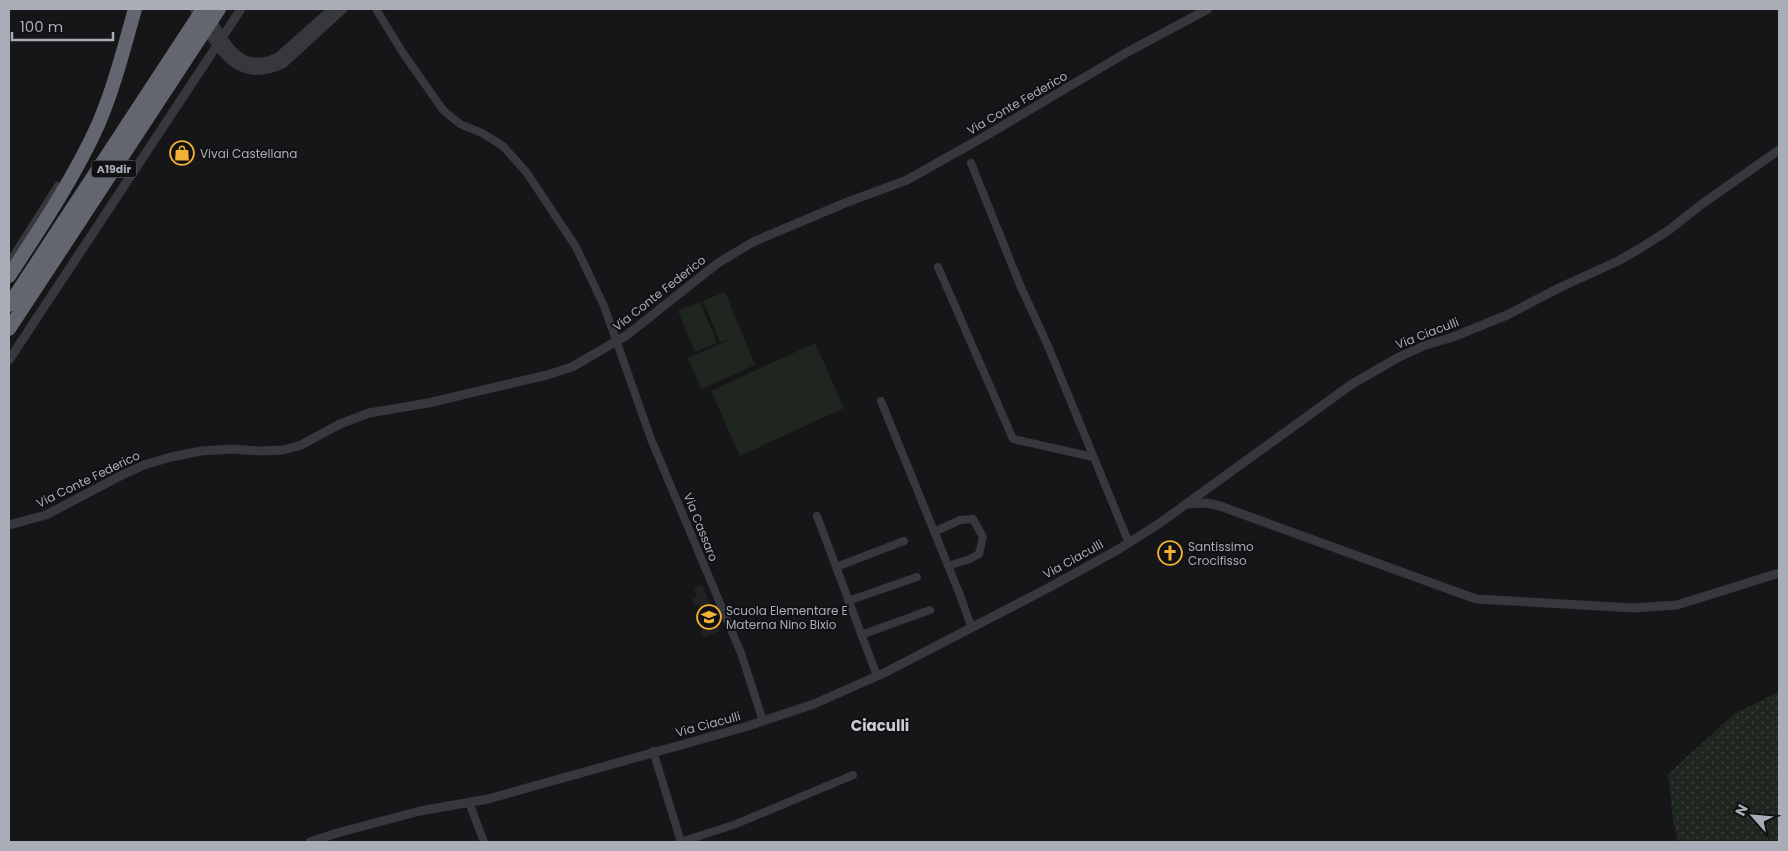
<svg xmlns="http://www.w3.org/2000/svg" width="1788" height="851" viewBox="0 0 1788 851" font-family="Poppins,sans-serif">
	<defs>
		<pattern id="grass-dots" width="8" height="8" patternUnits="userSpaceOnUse" patternTransform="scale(1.25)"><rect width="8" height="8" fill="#1e261f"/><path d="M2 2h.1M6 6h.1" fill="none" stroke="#3c433d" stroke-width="1.8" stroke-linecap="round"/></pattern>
	</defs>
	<rect width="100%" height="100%" fill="#161618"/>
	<polygon fill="#222225" points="702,585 720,631 704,637 701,630 706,627 699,605 695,607 692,598 697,596 694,589"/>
	<polygon fill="url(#grass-dots)" points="1779,692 1779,842 1679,842 1674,826 1668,774 1734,714"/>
	<g fill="#1e261f">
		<polygon points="725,292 755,365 701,389 688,358 731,339 720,342 703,301"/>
		<polygon points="700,302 717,343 695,352 678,311"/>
		<polygon points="815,343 844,408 740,456 711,391"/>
	</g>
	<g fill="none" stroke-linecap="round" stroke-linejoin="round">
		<g stroke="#37383d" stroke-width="8">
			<polyline points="376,9 403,53 443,110 460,124 482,133 503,146 527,173 576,247 604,306 651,439 741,653 763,721"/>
			<polyline points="971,163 1020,285 1048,346 1129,543"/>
			<polyline points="9,263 58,186"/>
			<polyline points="938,267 1013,439 1093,457"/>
			<polyline points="881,401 960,595 971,626"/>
			<polyline points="817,516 877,676"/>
			<polyline points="934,532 960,520 973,519 983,537 979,554 970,559 948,566"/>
			<polyline points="836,567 904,541"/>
			<polyline points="848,601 917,577"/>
			<polyline points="861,635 930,610"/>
			<polyline points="653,751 681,842"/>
			<polyline points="469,802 484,842"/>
			<polyline points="681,842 736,824 853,775"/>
		</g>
		<g stroke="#37383d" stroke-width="9">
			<path d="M 194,9 C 216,44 234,87 283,64 L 343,9"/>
			<path d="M 210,18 C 227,45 241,75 278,57 L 332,9"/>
			<polyline points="9,360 241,9"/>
			<polyline points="1186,504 1207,503 1220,506 1476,599 1634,608 1677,605 1779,573"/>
			<polyline points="9,525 46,515 122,475 144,465 171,457 201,451 233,449 261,451 283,450 301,445 340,424 369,413 428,403 547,375 572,367 627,335 718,263 753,242 845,203 907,180 987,135 1124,54 1208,9"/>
			<polyline points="310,842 337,833 420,811 488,799 745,727 814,704 884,673 1050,587 1119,549 1160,523 1352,384 1399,357 1426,345 1453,337 1507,315 1561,287 1618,261 1639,249 1669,230 1702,204 1779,150"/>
		</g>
		<g stroke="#63666e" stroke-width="14">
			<path d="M 9,276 C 41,227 74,178 98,125 C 114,88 124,48 135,9"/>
			<polyline points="9,305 203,9"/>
			<polyline points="9,329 219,9"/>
		</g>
	</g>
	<defs>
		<g id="shop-ring" transform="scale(1.25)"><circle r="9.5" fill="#111113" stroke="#f2b134" stroke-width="1.5"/><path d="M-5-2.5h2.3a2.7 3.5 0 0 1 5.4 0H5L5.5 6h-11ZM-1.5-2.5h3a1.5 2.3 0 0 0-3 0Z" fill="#f2b134"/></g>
		<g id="church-ring" transform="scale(1.25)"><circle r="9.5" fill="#111113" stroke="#f2b134" stroke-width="1.5"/><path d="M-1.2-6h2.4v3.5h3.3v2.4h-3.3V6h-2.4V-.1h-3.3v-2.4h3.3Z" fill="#f2b134"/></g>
		<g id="school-ring" transform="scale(1.25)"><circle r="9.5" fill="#111113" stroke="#f2b134" stroke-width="1.5"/><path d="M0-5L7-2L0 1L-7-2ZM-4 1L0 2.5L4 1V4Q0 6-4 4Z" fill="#f2b134"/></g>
	</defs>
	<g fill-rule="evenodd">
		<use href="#shop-ring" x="182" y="153"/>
		<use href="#church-ring" x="1170" y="553"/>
		<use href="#school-ring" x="709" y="617"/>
	</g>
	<g text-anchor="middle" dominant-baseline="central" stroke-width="4" stroke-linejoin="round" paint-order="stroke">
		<rect fill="#111113" stroke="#7b7e86" stroke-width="1" x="91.5" y="160.5" width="45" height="17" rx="4"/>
		<g font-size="11" font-weight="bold" fill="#a8adb8">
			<text x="114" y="169">A19dir</text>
		</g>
		<g font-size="12" fill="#a8adb8" stroke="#111113">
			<text transform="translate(1017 103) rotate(-30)">Via Conte Federico</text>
			<text transform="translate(659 293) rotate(-38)">Via Conte Federico</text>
			<text transform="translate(1427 333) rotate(-21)">Via Ciaculli</text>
			<text transform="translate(88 479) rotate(-26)">Via Conte Federico</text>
			<text transform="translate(701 527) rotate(68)">Via Cassaro</text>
			<text transform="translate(1073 559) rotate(-29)">Via Ciaculli</text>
			<text transform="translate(708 724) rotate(-15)">Via Ciaculli</text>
		</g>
		<g font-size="12" fill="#a8adb8" stroke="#111113" text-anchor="start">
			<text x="200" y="153">Vivai Castellana</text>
			<text x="1188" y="546">Santissimo<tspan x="1188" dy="14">Crocifisso</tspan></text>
			<text x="726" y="610">Scuola Elementare E<tspan x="726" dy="14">Materna Nino Bixio</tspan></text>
		</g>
		<g font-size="15" font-weight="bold" fill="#c9ccd4" stroke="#111113">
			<text x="880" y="725">Ciaculli</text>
		</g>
	</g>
	<rect width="1788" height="851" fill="none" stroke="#a8adb8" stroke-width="20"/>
	<g transform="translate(1753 816) rotate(297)" stroke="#111113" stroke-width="4" paint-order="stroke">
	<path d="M0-4L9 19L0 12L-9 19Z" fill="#a8adb8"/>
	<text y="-8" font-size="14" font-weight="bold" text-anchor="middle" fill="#a8adb8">N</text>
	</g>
	<path d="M12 32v8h101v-8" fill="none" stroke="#a8adb8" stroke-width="2.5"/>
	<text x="20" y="32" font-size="15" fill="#a8adb8" stroke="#111113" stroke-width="4" paint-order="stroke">100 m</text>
</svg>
